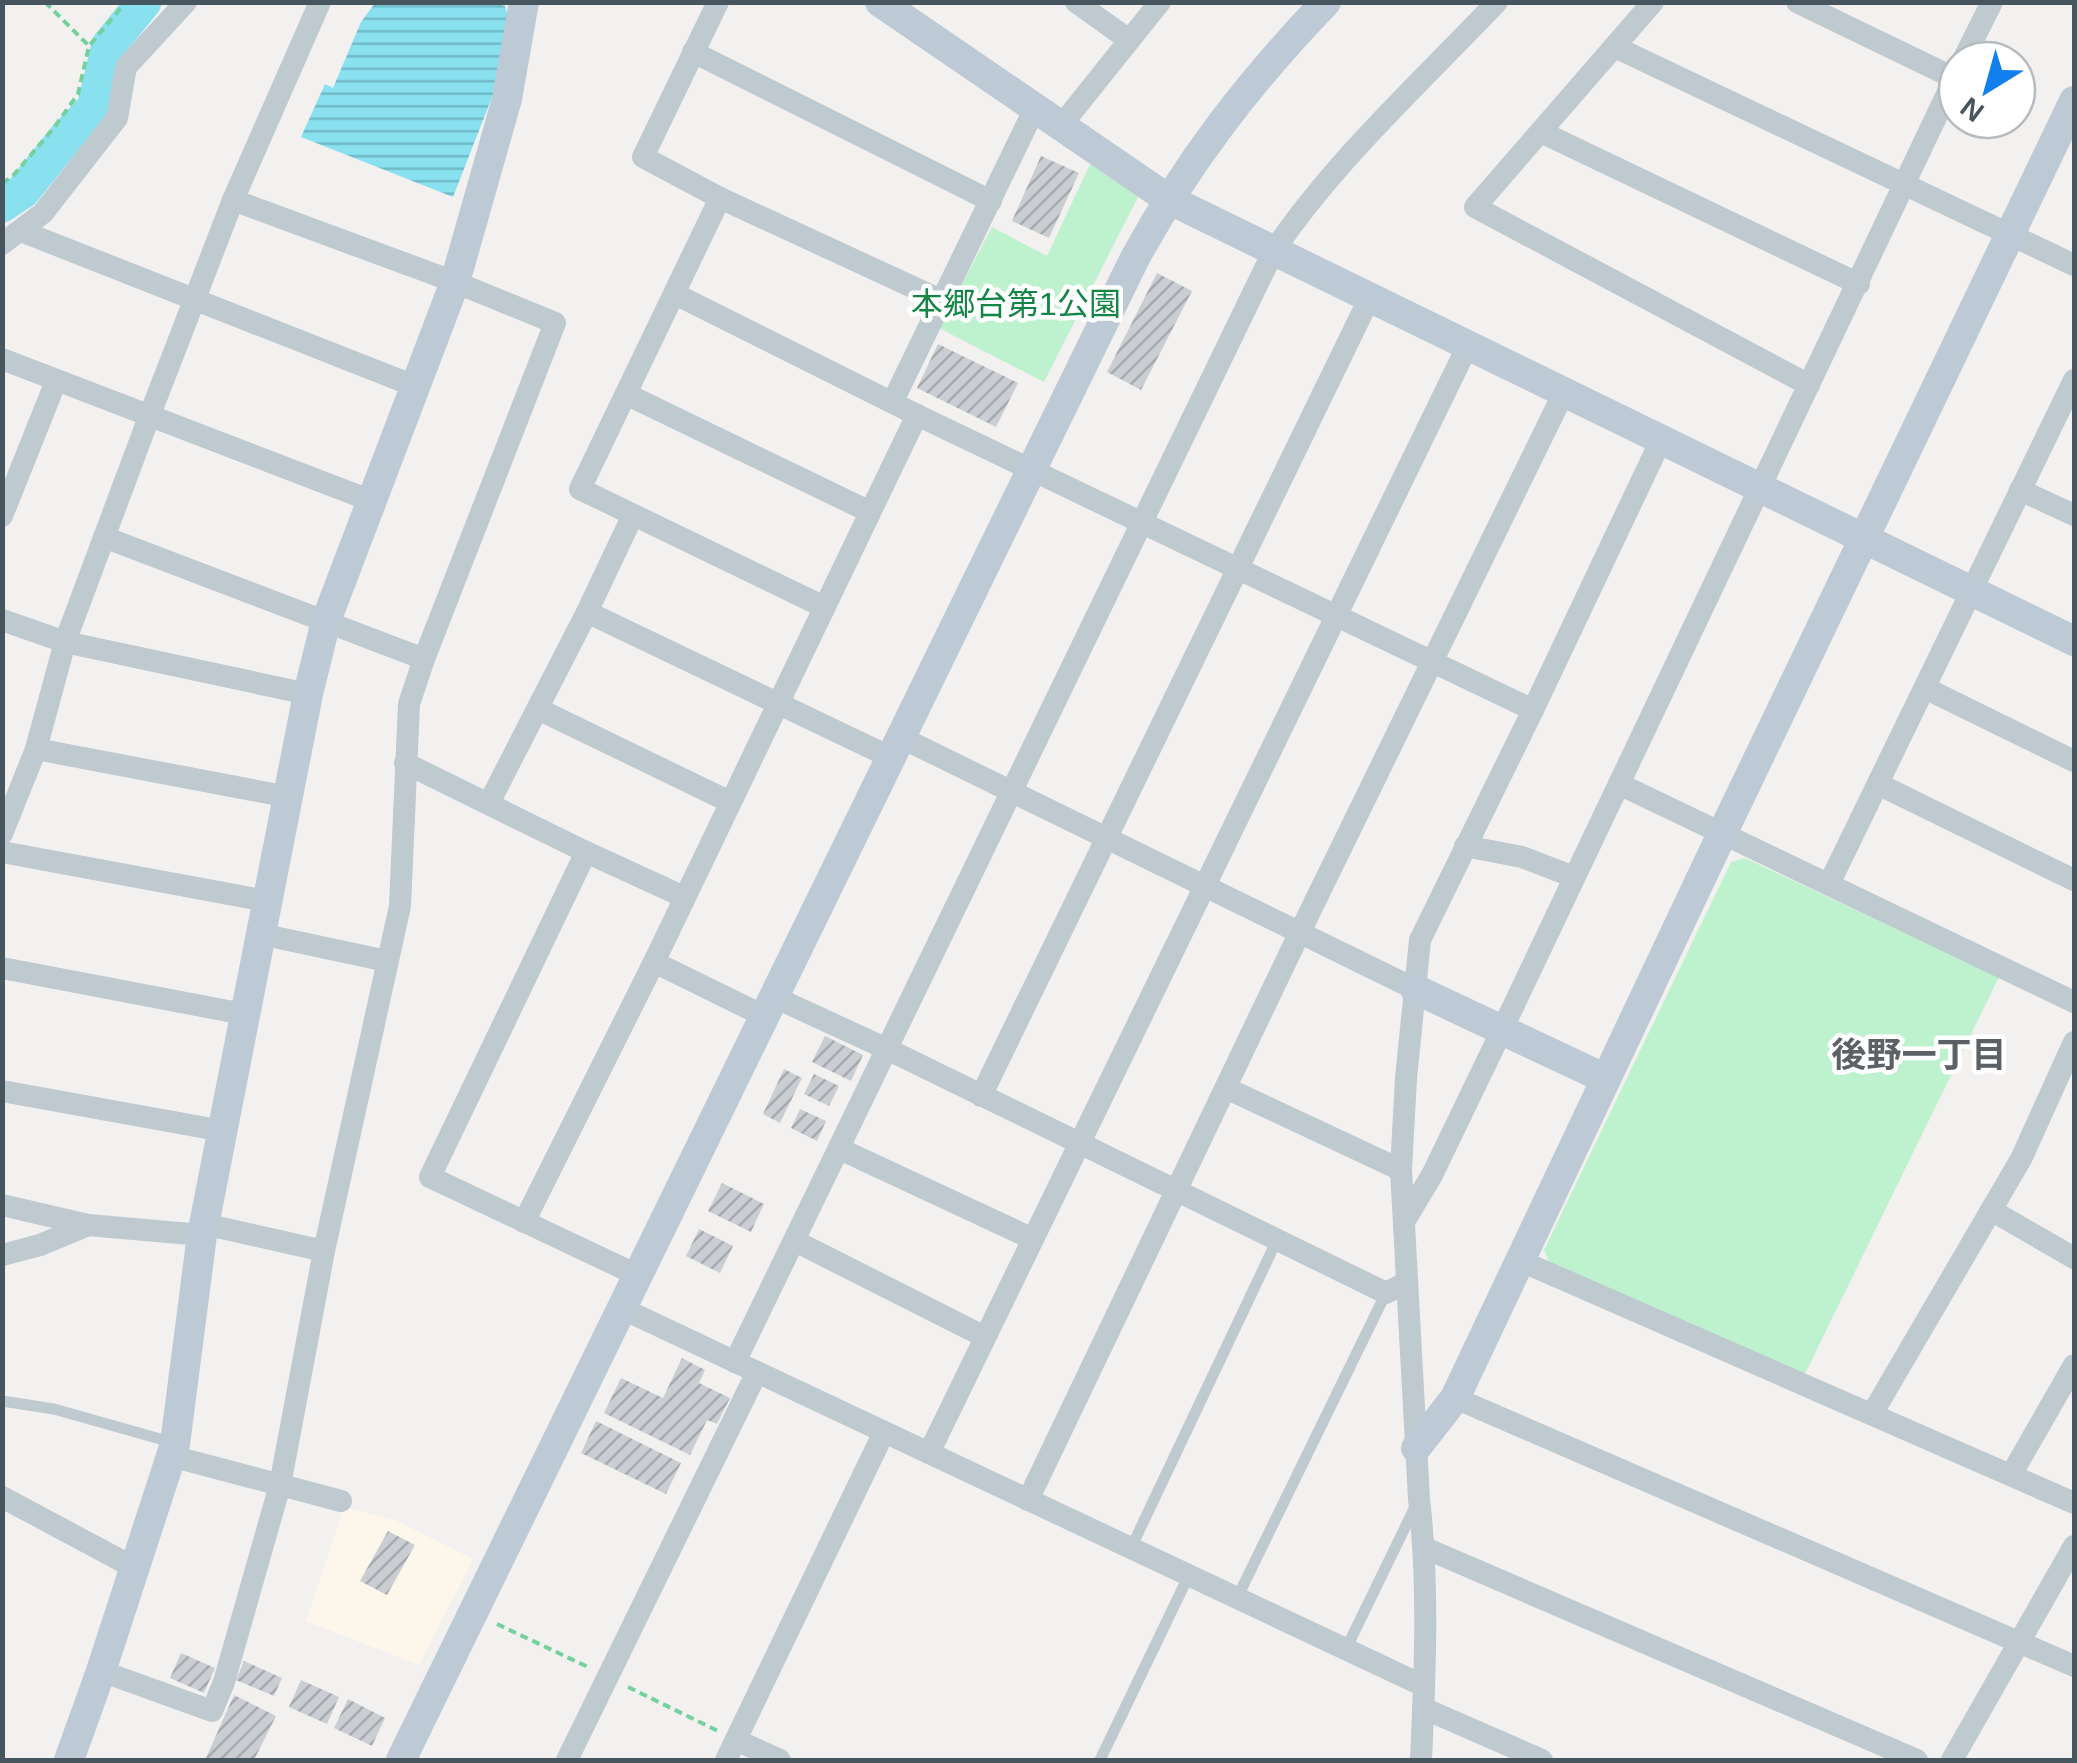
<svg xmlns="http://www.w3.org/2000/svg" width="2077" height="1763" viewBox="0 0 2077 1763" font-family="Arial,'Noto Sans JP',sans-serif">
	<defs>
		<pattern id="water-rules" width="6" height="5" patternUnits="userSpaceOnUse" patternTransform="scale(2.5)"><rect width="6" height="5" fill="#89e1f0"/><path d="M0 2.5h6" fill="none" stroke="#72b9c6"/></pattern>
		<pattern id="building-hatch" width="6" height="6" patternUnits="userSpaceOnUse" patternTransform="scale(2.5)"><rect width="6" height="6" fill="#caced3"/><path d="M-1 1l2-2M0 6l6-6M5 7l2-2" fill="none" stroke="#a6aaae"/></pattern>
	</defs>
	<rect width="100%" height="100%" fill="#f3f0f0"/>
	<polygon fill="#fdf6ea" points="344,1507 395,1520 473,1559 419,1665 306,1621"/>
	<g fill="#bef2ce">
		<polygon points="1090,164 1139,195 1044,382 939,328 992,227 1047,256"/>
		<polygon points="1745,858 1999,977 1804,1376 1550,1264 1544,1250 1731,862"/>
	</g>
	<polygon fill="url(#water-rules)" points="492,2 505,6 509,21 496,87 453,197 301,137 325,84 333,88 361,22 375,3"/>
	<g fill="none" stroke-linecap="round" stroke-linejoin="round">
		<polyline stroke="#89e1f0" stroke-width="35" points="2,205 23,191 67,136 94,108 109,45 144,2"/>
	</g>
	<g fill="url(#building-hatch)">
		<polygon points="1041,156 1079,173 1049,238 1012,221"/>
		<polygon points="1157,273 1192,291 1141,390 1107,372"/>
		<polygon points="938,344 1018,383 996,427 917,388"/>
		<polygon points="825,1036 863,1055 851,1081 812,1062"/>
		<polygon points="784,1069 802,1078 780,1123 763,1114"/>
		<polygon points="814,1074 839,1086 829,1106 804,1094"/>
		<polygon points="800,1109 826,1121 817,1141 791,1128"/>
		<polygon points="722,1183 764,1204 751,1232 708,1211"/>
		<polygon points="699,1229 733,1246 720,1273 686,1256"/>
		<polygon points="682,1358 705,1370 699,1383 730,1398 717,1424 707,1420 690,1455 604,1413 621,1378 663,1398"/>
		<polygon points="596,1421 681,1463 666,1494 581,1453"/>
		<polygon points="388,1531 415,1545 387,1595 360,1581"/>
		<polygon points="181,1653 215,1668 204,1693 170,1678"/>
		<polygon points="244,1661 282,1678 274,1696 236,1680"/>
		<polygon points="301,1680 339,1697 327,1724 289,1707"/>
		<polygon points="234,1695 276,1716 254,1760 205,1760"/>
		<polygon points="348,1699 385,1718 372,1746 334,1728"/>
	</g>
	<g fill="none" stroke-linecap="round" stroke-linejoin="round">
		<g stroke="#74d19d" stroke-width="4" stroke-dasharray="8 5" stroke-linecap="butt">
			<polyline points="45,2 89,46"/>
			<polyline points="2,183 12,177 53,129 78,94 89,46 126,2"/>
			<polyline points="497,1624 588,1667"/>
			<polyline points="628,1687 718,1731"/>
		</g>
		<g stroke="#bec9d0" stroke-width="11">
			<polyline points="2,1401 54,1409 171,1442"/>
			<polyline points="1131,1548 1277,1240"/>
			<polyline points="1237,1598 1386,1293"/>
			<polyline points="1346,1649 1415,1507"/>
			<polyline points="1100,1760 1189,1575"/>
		</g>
		<g stroke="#bec9d0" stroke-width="22">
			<polyline points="718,2 643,157 720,198 943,301"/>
			<polyline points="1076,2 1129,40"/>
			<polyline points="1653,2 1475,207 1809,385"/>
			<polyline points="1797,2 1954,78"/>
			<polyline points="1615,47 2074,265"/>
			<polyline points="693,52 991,201"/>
			<polyline points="1963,60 1992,2"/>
			<polyline points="1060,127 1160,2"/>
			<polyline points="1541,132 1859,284"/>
			<polyline points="720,198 580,489 824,607"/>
			<polyline points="21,231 417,387"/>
			<polyline points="2,244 43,213 117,118 126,67 186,2"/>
			<polyline points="675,294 917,415 1533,710"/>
			<polyline points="2,359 372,501"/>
			<polyline points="626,394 870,512"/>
			<polyline points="893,401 1034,110"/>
			<polyline points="2020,490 2074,515"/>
			<polyline points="2,516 56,381"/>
			<polyline points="104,537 424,659"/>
			<polyline points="587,612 892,758"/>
			<polyline points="2,620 65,642 308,694"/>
			<polyline points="1925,688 2074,761"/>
			<polyline points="538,709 730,802"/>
			<polyline points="902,738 1415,989"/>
			<polyline points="36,749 289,797"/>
			<polyline points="405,763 586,852 684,897"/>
			<polyline points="1619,784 2074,1002"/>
			<polyline points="1878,784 2074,880"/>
			<polyline points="489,803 587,612 633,515"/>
			<polyline points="2,834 36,749 65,642 149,417 233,200 320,2"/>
			<polyline points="1465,846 1522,857 1574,877"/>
			<polyline points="2,852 267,901"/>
			<polyline points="586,852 430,1177 637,1275"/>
			<polyline points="1829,884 2074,380"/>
			<polyline points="260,934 387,961"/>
			<polyline points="654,962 764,1016"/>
			<polyline points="2,968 244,1014"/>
			<polyline points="774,997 887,1049 1386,1293 1407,1282"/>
			<polyline points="1226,1088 1401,1170"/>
			<polyline points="2,1091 223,1131"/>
			<polyline points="981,1096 1370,297"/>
			<polyline points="840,1149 1033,1239"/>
			<polyline points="2,1205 88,1225"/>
			<polyline points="1991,1210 2074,1258"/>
			<polyline points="1405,1220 1432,1175 1502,1030 1957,73"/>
			<polyline points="524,1222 654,962 917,415"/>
			<polyline points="204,1224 324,1251"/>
			<polyline points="795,1241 985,1337"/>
			<polyline points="2,1255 40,1245 88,1225 202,1235"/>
			<polyline points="1521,1261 2074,1503"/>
			<polyline points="621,1308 1424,1686"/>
			<path d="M 735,1362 L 1273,252 C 1334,161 1422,81 1497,2"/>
			<polyline points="1455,1398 2074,1666"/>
			<polyline points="1872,1414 2021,1159 2074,1042"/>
			<polyline points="929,1453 1468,345"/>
			<polyline points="171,1456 341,1501"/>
			<polyline points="2011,1475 2074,1365"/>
			<polyline points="2,1497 133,1567"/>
			<polyline points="1028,1500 1300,932 1564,392"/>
			<polyline points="1425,1548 1917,1760"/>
			<polyline points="101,1671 212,1711 224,1682 280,1485 324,1251 400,906 409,704 424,659 555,323 455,282 233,200"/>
			<polyline points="1423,1708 1542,1760"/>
			<polyline points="736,1740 780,1760"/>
			<polyline points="567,1760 757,1372"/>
			<polyline points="726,1760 884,1432"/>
			<path d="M 1421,1760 C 1425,1673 1429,1585 1419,1499 L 1401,1170 L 1406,1078 L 1420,940 L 1533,710 L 1661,440"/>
			<polyline points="1952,1760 2074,1546"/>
		</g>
		<g stroke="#bdcad5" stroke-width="30">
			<polyline points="880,2 1168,199 2074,641"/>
			<polyline points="1415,989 1606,1079"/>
			<polyline points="1416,1448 1455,1398 1722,834 2074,101"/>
			<polyline points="69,1760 101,1671 175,1444 202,1235 308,694 326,621 455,282 507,99 524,2"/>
			<path d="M 401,1760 L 1135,258 C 1188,161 1250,81 1326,2"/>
		</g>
	</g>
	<g text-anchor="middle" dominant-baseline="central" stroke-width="9" stroke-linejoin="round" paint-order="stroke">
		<g font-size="32" fill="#138545" stroke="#fff">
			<text x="1016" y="304">本郷台第1公園</text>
		</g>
		<g font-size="35" font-weight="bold" fill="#5c6166" stroke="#fff">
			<text x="1919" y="1054">後野一丁目</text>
		</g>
	</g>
	<rect width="2077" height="1763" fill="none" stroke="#47555f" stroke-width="10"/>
	<g transform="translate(1987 90) rotate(217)"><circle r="48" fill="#ffffff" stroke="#b5bbbf" stroke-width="2.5"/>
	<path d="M0-8L18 38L0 25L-18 38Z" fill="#117fec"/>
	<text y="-15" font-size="28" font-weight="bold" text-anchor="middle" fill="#47555f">N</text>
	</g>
</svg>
